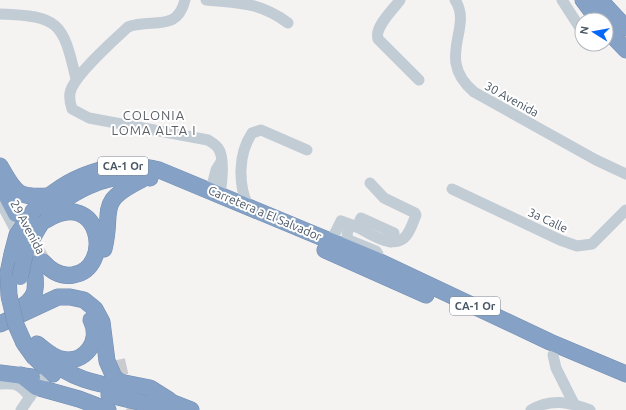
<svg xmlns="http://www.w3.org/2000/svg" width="626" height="410" viewBox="0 0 626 410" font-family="Ubuntu,sans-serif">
	<rect width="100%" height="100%" fill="#f5f2f2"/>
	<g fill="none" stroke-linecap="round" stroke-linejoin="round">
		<g stroke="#cacbce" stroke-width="16" stroke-dasharray="16 8" stroke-linecap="butt">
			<polyline points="25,231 43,262"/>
			<polyline points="117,360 126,400 135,410"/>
		</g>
		<g stroke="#708db2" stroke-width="17">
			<g id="highway">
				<polyline points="583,0 598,20"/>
				<polyline points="600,0 626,28"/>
				<polyline points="606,29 626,50"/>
				<path d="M 0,166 C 15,192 16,198 48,196"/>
				<polyline points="0,183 16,214"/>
				<path d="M 34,210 C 66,176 113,158 159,170 L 376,260 L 550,342 L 626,374"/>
				<path d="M 40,225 C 63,192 109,170 150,178"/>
				<path d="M 104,249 C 114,209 95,203 141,180"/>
				<polyline points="325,250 426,295"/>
				<path d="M 43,262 C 51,271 61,277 73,275 C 114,269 101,186 46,220"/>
				<polyline points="9,296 8,273 12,254"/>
				<path d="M 17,309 C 39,299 37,286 33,264"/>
				<polyline points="0,324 58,297 70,297 84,300 95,309 102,322 107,361 114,377 120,382 150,388 169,400"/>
				<polyline points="24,343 34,357 53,374"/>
				<path d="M 37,344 C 44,349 52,357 61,359 C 85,365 102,340 91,320"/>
				<path d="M 47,357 C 69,379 98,384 126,389"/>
				<polyline points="0,373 32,377"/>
				<polyline points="21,375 36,387 79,399 108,410"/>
				<polyline points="109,395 169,409"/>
				<polyline points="158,397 191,410"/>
			</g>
		</g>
		<g stroke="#c2ccd5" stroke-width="11">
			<path d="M 185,0 C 177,33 152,18 128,27 C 114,40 73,76 70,93 C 69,99 70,103 72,109 L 89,118 L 208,140 C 211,142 216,145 218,148 C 225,157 222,183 220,194"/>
			<path d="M 206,0 C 239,3 260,2 288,23"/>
			<path d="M 400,0 C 393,10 374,27 378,39 L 419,80"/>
			<path d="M 455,0 C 474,28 434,58 474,92 L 596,160 L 626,174"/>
			<polyline points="562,0 582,31"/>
			<path d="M 0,14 C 59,16 63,22 76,79"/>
			<polyline points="452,189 560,240 577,246 592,244 626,210"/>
			<polyline points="211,190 216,170 221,162"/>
			<polyline points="0,201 20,239"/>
			<path d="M 248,206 C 238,184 238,154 252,133 L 261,130 L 307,150"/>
			<path d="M 351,225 C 348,231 345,234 349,240 L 376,251 L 378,254 L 376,260"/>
			<path d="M 357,227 C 369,233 391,249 404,238 C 410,233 413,222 416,215 L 415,213 L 384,198 L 370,183"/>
			<polyline points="329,240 334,235 341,221 357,227 361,218 394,233 390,242"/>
			<polyline points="553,355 556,368 574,404"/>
			<path d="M 0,384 C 16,383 19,384 30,397"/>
			<polyline points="21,410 42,379"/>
			<path d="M 531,410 C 551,398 569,402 590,410"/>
		</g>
		<use href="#highway" stroke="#85a2c6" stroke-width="16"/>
		<g stroke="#708db2" stroke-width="17" stroke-linecap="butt">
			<g id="highway-bridge">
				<polyline points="12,254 17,235 34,210"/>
				<polyline points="20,277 26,249 40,225"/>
				<polyline points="9,296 16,325 24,343"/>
			</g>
		</g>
		<use href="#highway-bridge" stroke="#85a2c6" stroke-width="16"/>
	</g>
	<g text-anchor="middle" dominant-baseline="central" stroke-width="4" stroke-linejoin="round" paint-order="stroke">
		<g fill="#fff" stroke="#7f8892" stroke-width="1">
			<rect x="98" y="157" width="50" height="18" rx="3"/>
			<rect x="450" y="297" width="50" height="18" rx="3"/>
		</g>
		<g font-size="11" font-weight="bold" fill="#485563">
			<text x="123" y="166">CA-1 Or</text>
			<text x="475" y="306">CA-1 Or</text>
		</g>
		<g font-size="12" fill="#485563" stroke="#fff">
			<text transform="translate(512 99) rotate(29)">30 Avenida</text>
			<text transform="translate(265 213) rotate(23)">Carretera a El Salvador</text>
			<text transform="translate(548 220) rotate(25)">3a Calle</text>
			<text transform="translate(28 227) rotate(62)">29 Avenida</text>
		</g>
		<g font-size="13" letter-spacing="1" fill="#5e6268" stroke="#fff">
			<text x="154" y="115">COLONIA<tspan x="154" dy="15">LOMA ALTA I</tspan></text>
		</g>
	</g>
	<g transform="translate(594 32) rotate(281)"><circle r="19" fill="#ffffff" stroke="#b6bbc1"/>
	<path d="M0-3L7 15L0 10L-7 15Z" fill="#0668fb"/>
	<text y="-6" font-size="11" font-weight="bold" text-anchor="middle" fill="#485563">N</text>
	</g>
</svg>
